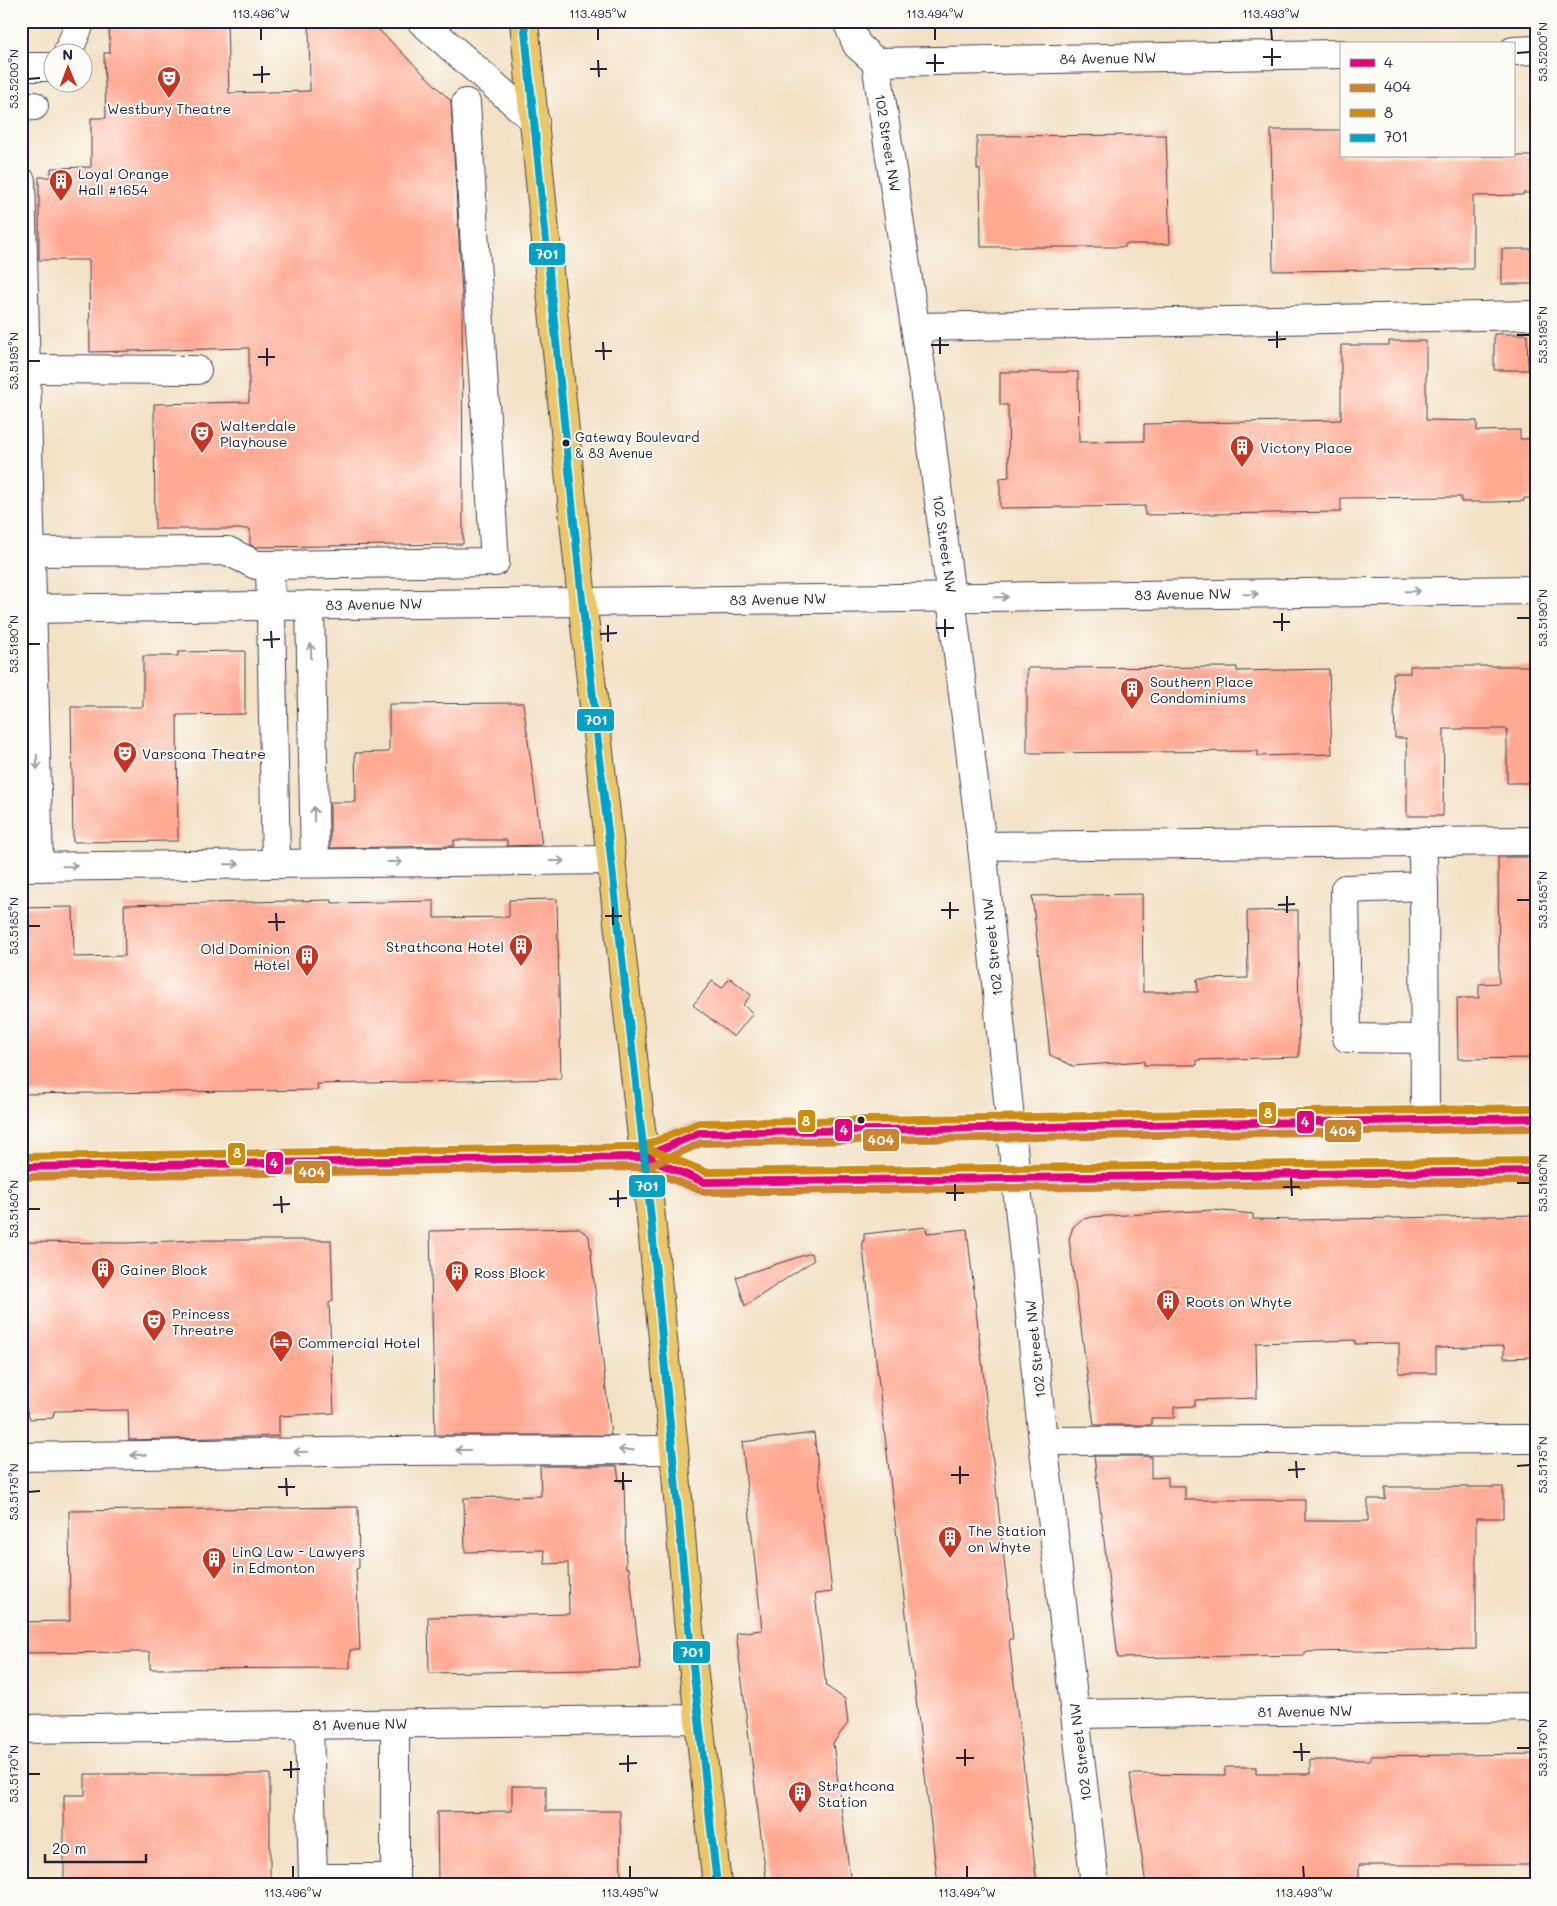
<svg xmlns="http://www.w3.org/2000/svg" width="1557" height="1906" viewBox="0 0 1557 1906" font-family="Mali,sans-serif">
	<rect width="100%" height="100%" fill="#fdfcf7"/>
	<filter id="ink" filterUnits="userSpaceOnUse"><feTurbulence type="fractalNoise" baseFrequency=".02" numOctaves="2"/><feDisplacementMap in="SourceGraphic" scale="10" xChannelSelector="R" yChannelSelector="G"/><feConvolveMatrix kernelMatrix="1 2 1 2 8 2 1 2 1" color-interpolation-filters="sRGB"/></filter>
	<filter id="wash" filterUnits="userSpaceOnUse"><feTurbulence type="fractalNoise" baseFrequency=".0096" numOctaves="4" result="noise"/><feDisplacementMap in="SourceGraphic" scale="20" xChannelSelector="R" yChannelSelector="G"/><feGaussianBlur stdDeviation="1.12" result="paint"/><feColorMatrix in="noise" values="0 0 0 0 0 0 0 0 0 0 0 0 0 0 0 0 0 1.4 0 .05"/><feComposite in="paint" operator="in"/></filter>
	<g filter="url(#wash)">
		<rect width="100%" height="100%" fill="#f3e1c5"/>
		<g id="blocks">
			<g fill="#ffa993">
				<polygon points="109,21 227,21 229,93 310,91 309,21 370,21 451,101 462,295 463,544 255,547 250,545 250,529 155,529 154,404 249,402 249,348 90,352 89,260 39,260 39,177 51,177 51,168 91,167 91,118 106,118 104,53 110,53"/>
				<polygon points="1271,130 1341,130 1341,156 1532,156 1533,193 1523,193 1523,195 1473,196 1473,269 1273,271"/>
				<polygon points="1166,135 1170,244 1125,244 1125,247 981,247 980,170 977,169 977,136"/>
				<rect x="1502" y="249" width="34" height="35"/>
				<polygon points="1494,334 1527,334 1528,370 1494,370"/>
				<polygon points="1389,341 1426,341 1426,420 1477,421 1477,431 1520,430 1520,439 1535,439 1536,498 1524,498 1524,501 1491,502 1461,502 1461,497 1341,498 1341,512 1145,515 1145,506 1000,508 1000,478 1009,477 1008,405 1000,405 1000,372 1078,372 1079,442 1144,441 1144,424 1341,420 1341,345 1389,345"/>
				<polygon points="245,651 245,714 177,715 178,841 73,842 71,707 143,707 143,656 178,656 178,652"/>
				<polygon points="1410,666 1536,666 1536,783 1507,783 1507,729 1444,729 1443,816 1407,816 1407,752 1406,738 1395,738 1393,673 1410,673"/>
				<polygon points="1237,667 1237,671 1329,669 1332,754 1258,756 1258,751 1027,753 1027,668"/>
				<polygon points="523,703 542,845 507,846 507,840 454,840 454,846 330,848 330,802 356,802 355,753 389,752 389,704"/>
				<polygon points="1498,857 1536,857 1536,1058 1458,1059 1457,998 1479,998 1479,984 1499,983"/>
				<polygon points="1142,894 1143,992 1198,992 1197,979 1248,978 1247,911 1298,910 1299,1057 1197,1060 1197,1065 1144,1065 1144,1061 1073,1066 1050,1055 1032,896"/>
				<polygon points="557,899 561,1079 317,1084 318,1090 21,1094 21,908 73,907 74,957 125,956 124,905 332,900 332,903 434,901 434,918 509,917 509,900"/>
				<polygon points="730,978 751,995 743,1005 753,1013 734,1037 693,1005 712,981 722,988"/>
				<polygon points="1213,1210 1253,1214 1253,1219 1300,1220 1536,1215 1536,1357 1504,1358 1504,1346 1436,1348 1436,1373 1399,1373 1399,1343 1355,1344 1355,1340 1256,1343 1257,1398 1195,1400 1195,1406 1174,1407 1174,1418 1151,1418 1151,1425 1094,1425 1069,1239 1073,1227 1081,1220 1091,1217"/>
				<polygon points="926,1227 927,1233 967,1229 1013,1639 1009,1639 1037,1885 938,1885 862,1241 864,1241 864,1234"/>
				<polygon points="578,1228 589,1236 611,1435 435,1435 430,1231"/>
				<polygon points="197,1240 331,1240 333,1301 329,1303 334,1413 279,1416 279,1436 215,1438 129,1440 128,1410 54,1411 53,1418 30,1419 21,1395 21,1242 126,1243"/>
				<polygon points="811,1253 814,1260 745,1306 736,1277"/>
				<polygon points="814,1433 832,1592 815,1594 826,1686 845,1699 848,1723 833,1743 851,1885 767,1885 736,1633 762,1630 742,1442"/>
				<polygon points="1094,1456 1151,1456 1151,1478 1168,1477 1168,1486 1185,1486 1185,1500 1305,1500 1305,1521 1368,1521 1368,1499 1385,1499 1385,1487 1503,1487 1503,1518 1476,1518 1476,1649 1305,1652 1305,1655 1118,1658"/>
				<polygon points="540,1466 617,1466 619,1481 624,1481 626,1568 629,1568 641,1669 429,1673 428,1617 569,1614 568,1563 545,1564 544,1550 465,1552 464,1498 541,1496"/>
				<polygon points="358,1507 359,1568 356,1569 360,1650 350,1650 350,1668 150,1669 150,1652 21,1653 21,1622 70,1621 69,1511"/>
				<polygon points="1536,1754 1536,1865 1359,1865 1359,1885 1146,1885 1130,1774 1225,1775 1225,1767 1256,1767 1256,1774 1310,1774 1310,1760 1370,1760 1370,1756"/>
				<polygon points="85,1774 270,1774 270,1885 64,1885 64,1795 85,1795"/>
				<polygon points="512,1786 546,1786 546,1811 620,1811 621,1885 438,1885 437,1812 512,1811"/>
			</g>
		</g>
	</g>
	<g filter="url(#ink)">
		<use href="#blocks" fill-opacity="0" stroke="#413f50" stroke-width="1"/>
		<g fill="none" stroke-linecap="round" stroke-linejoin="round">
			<g stroke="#413f50" stroke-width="30">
				<g id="minor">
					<polyline points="421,21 535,121"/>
					<polyline points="847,21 857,45 876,62 929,422 982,846 1043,1441 1095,1885"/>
					<polyline points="1513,51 1536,50"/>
					<polyline points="68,52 81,21"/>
					<polyline points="876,62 1341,54"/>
					<polyline points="21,67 52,67"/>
					<polyline points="21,107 34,106"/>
					<polyline points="21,181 39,867"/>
					<polyline points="916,327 1536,315"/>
					<polyline points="27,369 197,370"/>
					<polyline points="21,552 228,551 256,565 270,565 495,562 466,103"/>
					<polyline points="270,565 276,863"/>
					<polyline points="310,605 315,863"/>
					<polyline points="21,609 1536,590"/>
					<polyline points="1422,841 1424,886 1425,1120"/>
					<polyline points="982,846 1536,841"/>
					<polyline points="21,867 611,860"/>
					<polyline points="1423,1039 1347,1038 1345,889 1424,886"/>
					<polyline points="1043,1441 1536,1439"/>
					<polyline points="21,1457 391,1451 674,1450"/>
					<polyline points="1075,1714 1536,1707"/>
					<polyline points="309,1725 313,1878 395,1878 395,1724"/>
					<polyline points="21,1729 699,1719"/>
				</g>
			</g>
			<g stroke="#413f50" stroke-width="30">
				<g id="major">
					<polyline points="524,21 580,581 651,1218 674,1450 688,1620 717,1885"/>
					<polyline points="644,1157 704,1182 1536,1171"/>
					<polyline points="21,1167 644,1157 699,1133 1536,1118"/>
				</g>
			</g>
			<use href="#minor" stroke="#fff" stroke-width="28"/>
			<use href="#major" stroke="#eac769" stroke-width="28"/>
			<g stroke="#fdfcf7" stroke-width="11">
				<g id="bus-1">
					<polyline points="618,1157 644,1157 699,1133 1536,1118"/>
					<polyline points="21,1167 644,1157 704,1182 1536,1171"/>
				</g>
			</g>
			<g stroke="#fdfcf7" stroke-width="11">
				<g id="bus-2">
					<polyline points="618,1167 647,1167 701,1143 1536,1128"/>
					<polyline points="21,1177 642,1167 704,1192 1536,1181"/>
				</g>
			</g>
			<g stroke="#fdfcf7" stroke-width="11">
				<g id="bus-3">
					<polyline points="618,1147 642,1147 699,1123 1536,1108"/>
					<polyline points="21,1157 644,1147 706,1172 1536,1161"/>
				</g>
			</g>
			<g stroke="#fdfcf7" stroke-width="11">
				<polyline id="bus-4" points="524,21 580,581 651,1218 688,1620 717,1885"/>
			</g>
			<use href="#bus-1" stroke="#e5007d" stroke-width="8"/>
			<use href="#bus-2" stroke="#cc842d" stroke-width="8"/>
			<use href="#bus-3" stroke="#cc8c0c" stroke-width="8"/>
			<use href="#bus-4" stroke="#02a2c7" stroke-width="8"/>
		</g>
		<defs><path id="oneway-shaft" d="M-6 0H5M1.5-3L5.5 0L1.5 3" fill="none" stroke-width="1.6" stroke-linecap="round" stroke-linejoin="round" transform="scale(1.25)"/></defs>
		<g stroke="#9c9ca7">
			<use href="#oneway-shaft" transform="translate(1413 591) rotate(-1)"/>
			<use href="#oneway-shaft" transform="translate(1251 594) rotate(-1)"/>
			<use href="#oneway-shaft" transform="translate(1001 597) rotate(-1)"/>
			<use href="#oneway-shaft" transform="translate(311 651) rotate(-91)"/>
			<use href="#oneway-shaft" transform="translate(37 762) rotate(89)"/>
			<use href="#oneway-shaft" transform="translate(314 814) rotate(-91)"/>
			<use href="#oneway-shaft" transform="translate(557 861)"/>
			<use href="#oneway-shaft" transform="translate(395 862)"/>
			<use href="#oneway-shaft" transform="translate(232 864) rotate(-1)"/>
			<use href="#oneway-shaft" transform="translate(70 866) rotate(-1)"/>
			<use href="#oneway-shaft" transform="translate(463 1450) rotate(180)"/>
			<use href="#oneway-shaft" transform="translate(626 1450) rotate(180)"/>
			<use href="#oneway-shaft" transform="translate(301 1452) rotate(179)"/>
			<use href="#oneway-shaft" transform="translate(138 1455) rotate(179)"/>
		</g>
	</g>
	<path fill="none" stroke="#22223b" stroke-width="2" d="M 261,28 L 261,40M 598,28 L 598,40M 935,28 L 935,40M 1271,28 L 1272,40M 1272,48 L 1272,66M 1517,53 L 1530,52M 935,54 L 935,72M 1263,57 L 1281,57M 598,60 L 599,77M 926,63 L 944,63M 262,66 L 262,83M 590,69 L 607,69M 253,75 L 270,74M 28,79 L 40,78M 1277,331 L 1277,348M 1517,335 L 1530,335M 940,337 L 940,354M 1268,340 L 1286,339M 603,342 L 604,360M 931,345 L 949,345M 267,348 L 267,366M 595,351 L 612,351M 258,357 L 275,357M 28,361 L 40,361M 1282,613 L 1282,631M 1517,618 L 1530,618M 945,619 L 945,637M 1273,622 L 1290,622M 608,625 L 608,642M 936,628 L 954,628M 271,631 L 272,648M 600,634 L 617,633M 263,640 L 280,639M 28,644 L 40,644M 1287,896 L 1287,913M 1517,900 L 1530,900M 950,902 L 950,919M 1278,905 L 1295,904M 613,907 L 613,925M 941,910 L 959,910M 276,913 L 277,931M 605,916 L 622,916M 268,922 L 285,922M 28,926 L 40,926M 1291,1178 L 1292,1196M 1517,1183 L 1530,1183M 955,1184 L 955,1201M 1283,1187 L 1300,1187M 618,1190 L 618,1207M 946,1193 L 964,1193M 281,1196 L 282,1213M 609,1199 L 627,1198M 273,1205 L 290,1204M 28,1209 L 40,1209M 1296,1461 L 1297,1478M 960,1466 L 960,1484M 1517,1466 L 1530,1465M 1288,1470 L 1305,1469M 623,1472 L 623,1490M 951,1475 L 969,1475M 286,1478 L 287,1496M 614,1481 L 632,1481M 278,1487 L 295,1487M 28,1492 L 40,1491M 1301,1743 L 1302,1761M 1517,1748 L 1530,1748M 965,1749 L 965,1766M 1293,1752 L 1310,1752M 628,1755 L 628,1772M 956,1758 L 974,1758M 291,1761 L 291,1778M 619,1764 L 637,1763M 283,1770 L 300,1769M 28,1774 L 40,1774M 293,1866 L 293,1878M 630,1866 L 630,1878M 967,1866 L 967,1878M 1303,1866 L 1304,1878"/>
	<defs>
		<g id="theatre-pin" transform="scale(1.25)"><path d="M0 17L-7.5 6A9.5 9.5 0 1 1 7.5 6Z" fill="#c8321e" stroke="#fdfcf7"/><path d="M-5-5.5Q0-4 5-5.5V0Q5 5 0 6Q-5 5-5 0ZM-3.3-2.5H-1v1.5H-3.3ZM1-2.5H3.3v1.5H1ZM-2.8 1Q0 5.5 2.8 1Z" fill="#fff"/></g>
		<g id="building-pin" transform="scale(1.25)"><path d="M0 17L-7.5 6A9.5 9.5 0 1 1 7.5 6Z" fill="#c8321e" stroke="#fdfcf7"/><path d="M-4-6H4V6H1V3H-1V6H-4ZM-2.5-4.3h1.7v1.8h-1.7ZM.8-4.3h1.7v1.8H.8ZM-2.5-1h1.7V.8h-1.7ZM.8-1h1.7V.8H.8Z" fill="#fff"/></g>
		<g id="hotel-pin" transform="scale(1.25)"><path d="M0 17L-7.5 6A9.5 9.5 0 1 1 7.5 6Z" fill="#c8321e" stroke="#fdfcf7"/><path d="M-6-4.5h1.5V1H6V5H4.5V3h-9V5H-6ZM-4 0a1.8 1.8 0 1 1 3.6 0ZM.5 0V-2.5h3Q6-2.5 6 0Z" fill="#fff"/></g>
	</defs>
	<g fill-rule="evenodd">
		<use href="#theatre-pin" x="169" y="78"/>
		<use href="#building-pin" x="61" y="181"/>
		<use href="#theatre-pin" x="202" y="433"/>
		<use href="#building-pin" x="1242" y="447"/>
		<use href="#building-pin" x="1132" y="689"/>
		<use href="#theatre-pin" x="125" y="753"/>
		<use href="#building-pin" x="521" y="946"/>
		<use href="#building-pin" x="307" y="956"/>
		<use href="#building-pin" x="103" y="1269"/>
		<use href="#building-pin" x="457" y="1272"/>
		<use href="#building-pin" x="1168" y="1301"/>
		<use href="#theatre-pin" x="154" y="1321"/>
		<use href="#hotel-pin" x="281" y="1342"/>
		<use href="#building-pin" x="950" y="1538"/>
		<use href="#building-pin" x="214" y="1559"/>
		<use href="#building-pin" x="800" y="1793"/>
	</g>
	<g fill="#22223b" stroke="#fdfcf7" stroke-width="2">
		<circle cx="566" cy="443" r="4.5"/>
		<circle cx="861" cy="1120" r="4.5"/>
	</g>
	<g text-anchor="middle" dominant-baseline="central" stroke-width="4" stroke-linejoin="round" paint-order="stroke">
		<g font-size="13" fill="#22223b" stroke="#fdfcf7" text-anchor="start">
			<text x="575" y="436">Gateway Boulevard<tspan x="575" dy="16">&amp; 83 Avenue</tspan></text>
		</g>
		<g font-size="14" fill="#22223b" stroke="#fdfcf7">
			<text transform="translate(1108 58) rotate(-1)">84 Avenue NW</text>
			<text transform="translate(888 143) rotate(81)">102 Street NW</text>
			<text transform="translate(945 544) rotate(82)">102 Street NW</text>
			<text transform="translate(1183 594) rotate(-1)">83 Avenue NW</text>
			<text transform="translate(778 599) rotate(-1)">83 Avenue NW</text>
			<text transform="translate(374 604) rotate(-1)">83 Avenue NW</text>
			<text transform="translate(992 947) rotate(-96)">102 Street NW</text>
			<text transform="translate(1035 1349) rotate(-96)">102 Street NW</text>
			<text transform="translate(1305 1711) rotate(-1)">81 Avenue NW</text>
			<text transform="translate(360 1724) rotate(-1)">81 Avenue NW</text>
			<text transform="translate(1080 1752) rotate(-97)">102 Street NW</text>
		</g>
		<g font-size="14" fill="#22223b" stroke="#fdfcf7" text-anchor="start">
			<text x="169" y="108" text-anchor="middle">Westbury Theatre</text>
			<text x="78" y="173">Loyal Orange<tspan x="78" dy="16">Hall #1654</tspan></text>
			<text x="220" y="425">Walterdale<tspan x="220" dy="16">Playhouse</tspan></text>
			<text x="1260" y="447">Victory Place</text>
			<text x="1150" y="681">Southern Place<tspan x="1150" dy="16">Condominiums</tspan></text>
			<text x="142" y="753">Varscona Theatre</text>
			<text x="504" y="946" text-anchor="end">Strathcona Hotel</text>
			<text x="290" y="948" text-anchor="end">Old Dominion<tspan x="290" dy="16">Hotel</tspan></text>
			<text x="120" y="1269">Gainer Block</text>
			<text x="474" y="1272">Ross Block</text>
			<text x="1186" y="1301">Roots on Whyte</text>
			<text x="172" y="1313">Princess<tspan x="172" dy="16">Threatre</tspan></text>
			<text x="298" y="1342">Commercial Hotel</text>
			<text x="968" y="1530">The Station<tspan x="968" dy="16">on Whyte</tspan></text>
			<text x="232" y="1551">LinQ Law - Lawyers<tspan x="232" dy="16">in Edmonton</tspan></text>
			<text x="818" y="1785">Strathcona<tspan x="818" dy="16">Station</tspan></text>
		</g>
	</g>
	<g stroke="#fdfcf7" stroke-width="2">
		<rect x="528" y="242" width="38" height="24" rx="5" fill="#02a2c7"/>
		<rect x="576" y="708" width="39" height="24" rx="5" fill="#02a2c7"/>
		<rect x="1258" y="1101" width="19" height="24" rx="5" fill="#cc8c0c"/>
		<rect x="797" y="1109" width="19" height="24" rx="5" fill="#cc8c0c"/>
		<rect x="1296" y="1110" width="19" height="24" rx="5" fill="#e5007d"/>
		<rect x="834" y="1118" width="19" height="24" rx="5" fill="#e5007d"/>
		<rect x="1324" y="1119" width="38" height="24" rx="5" fill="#cc842d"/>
		<rect x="862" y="1128" width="38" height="24" rx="5" fill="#cc842d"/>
		<rect x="227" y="1142" width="19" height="24" rx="5" fill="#cc8c0c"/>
		<rect x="265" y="1151" width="19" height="24" rx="5" fill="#e5007d"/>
		<rect x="293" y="1160" width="38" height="24" rx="5" fill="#cc842d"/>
		<rect x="628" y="1174" width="38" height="24" rx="5" fill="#02a2c7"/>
		<rect x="672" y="1640" width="39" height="24" rx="5" fill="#02a2c7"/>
	</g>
	<g font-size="14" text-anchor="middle" font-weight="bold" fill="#fff">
		<text x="547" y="259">701</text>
		<text x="596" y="725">701</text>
		<text x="1268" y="1118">8</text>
		<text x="806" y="1126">8</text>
		<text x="1305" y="1127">4</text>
		<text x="844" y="1135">4</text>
		<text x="1343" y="1136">404</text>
		<text x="881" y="1145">404</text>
		<text x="237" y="1158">8</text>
		<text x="274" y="1168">4</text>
		<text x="312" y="1177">404</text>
		<text x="647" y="1191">701</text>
		<text x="692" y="1657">701</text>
	</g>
	<rect width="1557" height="1906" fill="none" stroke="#fdfcf7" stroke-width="55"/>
	<rect x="1340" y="42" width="175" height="115" fill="#fdfcf7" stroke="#a5a5ac"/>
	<rect x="1350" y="59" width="25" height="8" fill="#e5007d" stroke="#a5a5ac"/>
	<text x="1384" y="68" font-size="15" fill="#22223b">4</text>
	<rect x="1350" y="84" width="25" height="8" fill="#cc842d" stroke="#a5a5ac"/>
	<text x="1384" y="92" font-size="15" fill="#22223b">404</text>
	<rect x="1350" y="109" width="25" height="8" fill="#cc8c0c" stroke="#a5a5ac"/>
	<text x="1384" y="118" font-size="15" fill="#22223b">8</text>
	<rect x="1350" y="134" width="25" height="8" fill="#02a2c7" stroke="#a5a5ac"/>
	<text x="1384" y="142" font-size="15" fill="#22223b">701</text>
	<g transform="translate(68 68) rotate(359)"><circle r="24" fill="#fdfcf7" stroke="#a5a5ac"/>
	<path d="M0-4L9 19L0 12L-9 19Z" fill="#c8321e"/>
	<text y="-8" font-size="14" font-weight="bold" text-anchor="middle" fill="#22223b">N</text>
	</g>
	<path d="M45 1854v8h101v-8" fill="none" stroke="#22223b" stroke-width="2.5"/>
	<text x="52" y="1854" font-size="15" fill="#22223b" stroke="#fdfcf7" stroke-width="4" paint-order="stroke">20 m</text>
	<rect x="28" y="28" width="1502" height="1850" fill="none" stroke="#22223b" stroke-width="2"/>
	<g font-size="12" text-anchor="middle" fill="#22223b">
		<text x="261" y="18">113.496°W</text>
		<text x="598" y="18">113.495°W</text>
		<text x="935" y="18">113.494°W</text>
		<text x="1271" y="18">113.493°W</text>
		<text transform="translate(1543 52) rotate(-90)" y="4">53.5200°N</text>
		<text transform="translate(14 79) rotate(-90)" y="4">53.5200°N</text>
		<text transform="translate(1543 335) rotate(-90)" y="4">53.5195°N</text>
		<text transform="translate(14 361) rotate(-90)" y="4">53.5195°N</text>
		<text transform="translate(1543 618) rotate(-90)" y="4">53.5190°N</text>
		<text transform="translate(14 644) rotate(-90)" y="4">53.5190°N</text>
		<text transform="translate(1543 900) rotate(-90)" y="4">53.5185°N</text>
		<text transform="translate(14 926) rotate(-90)" y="4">53.5185°N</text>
		<text transform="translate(1543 1183) rotate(-90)" y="4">53.5180°N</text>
		<text transform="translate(14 1209) rotate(-90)" y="4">53.5180°N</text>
		<text transform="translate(1543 1465) rotate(-90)" y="4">53.5175°N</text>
		<text transform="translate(14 1492) rotate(-90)" y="4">53.5175°N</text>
		<text transform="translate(1543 1748) rotate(-90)" y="4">53.5170°N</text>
		<text transform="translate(14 1774) rotate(-90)" y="4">53.5170°N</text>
		<text x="293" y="1897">113.496°W</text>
		<text x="630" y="1897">113.495°W</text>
		<text x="967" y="1897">113.494°W</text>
		<text x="1304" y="1897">113.493°W</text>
	</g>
</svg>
